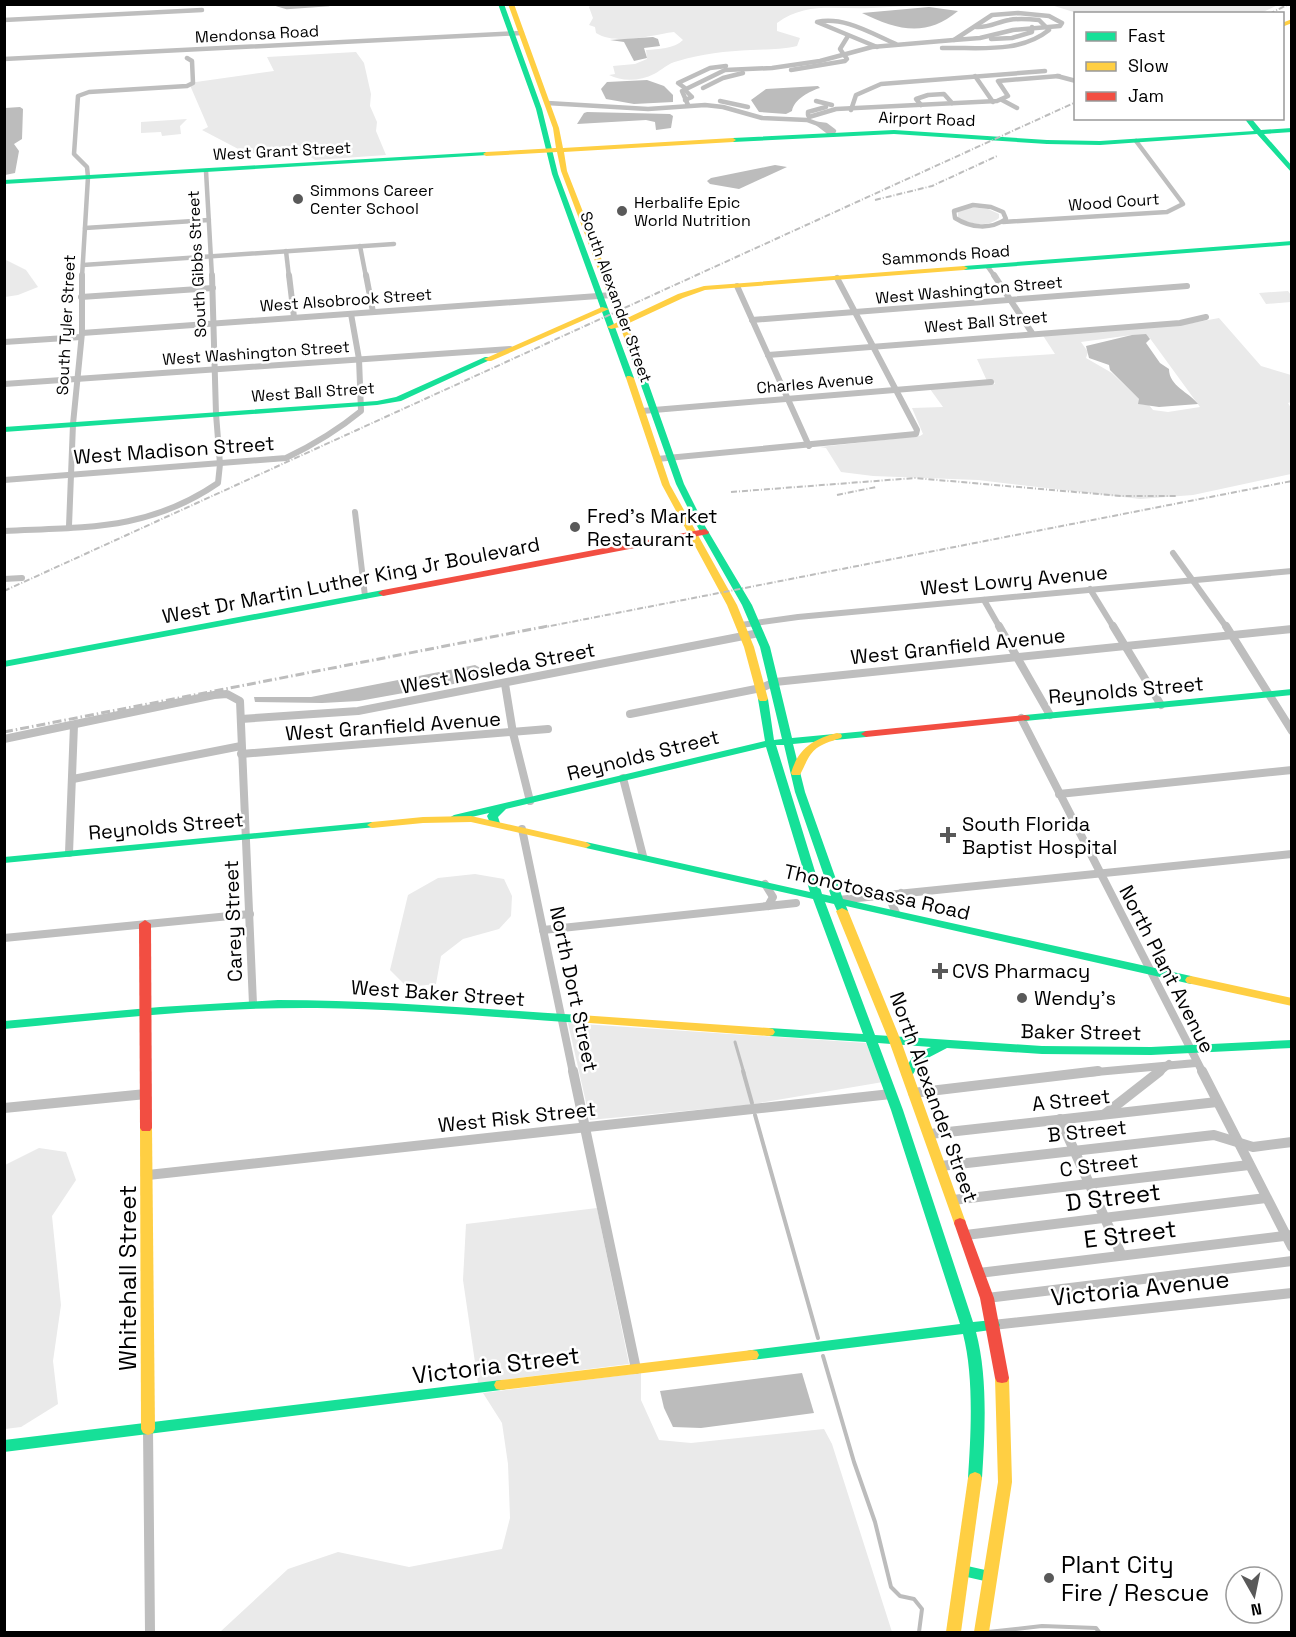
<svg xmlns="http://www.w3.org/2000/svg" width="1296" height="1637" viewBox="0 0 1296 1637" font-family="'Space Grotesk',sans-serif">
	<rect width="100%" height="100%" fill="#fff"/>
	<g fill="#eaeaea" fill-rule="evenodd">
		<path d="M 591,5 L 591,4 L 927,5 C 908,6 890,7 871,8 C 837,10 807,1 777,23 L 777,31 L 800,38 L 797,46 C 781,50 767,49 751,50 C 726,51 701,54 678,61 C 668,63 662,70 654,74 C 641,81 622,82 609,75 L 615,74 L 613,66 L 635,64 L 647,59 L 646,50 C 658,49 674,49 683,40 L 674,32 C 651,35 617,46 596,33 L 595,27 L 589,25 L 593,18 L 589,7 Z"/>
		<polygon points="1051,5 1278,4 1278,5 1259,14 1080,14"/>
		<polygon points="356,52 364,63 371,94 370,106 377,122 376,131 386,155 315,160 295,146 259,154 244,152 202,130 208,127 189,83 274,71 267,57"/>
		<polygon points="187,119 180,126 181,134 162,136 161,132 141,133 141,122"/>
		<path d="M 970,207 L 988,209 L 999,214 L 999,218 C 987,228 971,224 958,218 L 958,212 Z"/>
		<polygon points="4,259 26,270 38,287 18,295 5,297"/>
		<polygon points="1288,291 1291,295 1291,302 1266,304 1259,293"/>
		<path d="M 1219,318 L 1261,366 L 1291,375 L 1291,402 L 1288,403 L 1291,408 L 1291,474 L 1193,495 L 1140,499 L 978,480 L 873,476 L 841,472 L 826,448 L 820,447 L 920,436 L 923,434 L 912,408 L 943,407 L 930,389 L 995,384 L 993,380 L 987,381 L 977,359 L 1055,354 L 1042,334 L 1181,325 ZM 1132,335 L 1149,337 L 1200,407 L 1168,412 L 1153,410 L 1149,405 L 1139,404 L 1139,399 L 1112,373 L 1086,358 L 1088,352 L 1081,342 Z"/>
		<polygon points="475,874 504,879 512,896 511,916 499,929 463,939 441,956 436,984 407,987 390,970 408,895 438,878"/>
		<polygon points="568,1023 866,1043 883,1082 747,1105 590,1120"/>
		<polygon points="39,1148 66,1152 76,1180 52,1216 61,1305 53,1361 58,1404 21,1427 5,1429 5,1165"/>
		<polygon points="597,1208 629,1364 478,1383 463,1280 466,1224"/>
		<polygon points="641,1373 641,1400 659,1440 691,1443 824,1429 832,1444 892,1632 220,1632 288,1569 338,1552 409,1567 502,1549 510,1518 508,1464 502,1423 483,1393"/>
	</g>
	<g fill="#bcbcbc">
		<path d="M 929,7 L 958,11 C 926,38 897,30 862,13 Z"/>
		<polygon points="653,37 658,39 660,46 644,48 647,58 634,61 624,42 610,40"/>
		<polygon points="647,80 664,86 673,95 673,102 634,104 606,99 601,89 607,82"/>
		<path d="M 818,86 L 820,88 C 810,91 794,99 792,111 L 786,114 L 759,112 L 751,100 L 766,89 Z"/>
		<polygon points="20,107 23,109 22,139 14,144 19,151 15,173 5,175 5,108"/>
		<polygon points="587,112 670,114 673,116 671,128 656,130 655,122 646,120 577,124 584,113"/>
		<polygon points="775,165 787,167 739,189 710,184 707,181 711,178"/>
		<path d="M 1146,334 L 1150,339 L 1146,343 L 1160,363 L 1169,369 C 1169,386 1189,392 1198,404 L 1159,407 L 1138,404 L 1139,399 L 1110,370 L 1109,365 L 1089,358 L 1086,346 L 1132,335 Z"/>
		<polygon points="475,665 492,674 476,680 359,701 322,703 255,702 254,697 311,697"/>
		<polygon points="802,1373 814,1413 701,1428 673,1427 664,1408 660,1391"/>
	</g>
	<g fill="none" stroke-linecap="round" stroke-linejoin="round">
		<polyline stroke="#bcbcbc" stroke-width="3" points="735,1042 744,1073"/>
		<g stroke="#bcbcbc" stroke-width="4">
			<polyline points="743,1071 752,1103"/>
			<polyline points="755,1115 818,1338"/>
			<polyline points="823,1356 854,1462 875,1522 891,1587 900,1596 914,1599 922,1609 919,1632"/>
			<polyline points="988,1632 1042,1626 1096,1628 1099,1632"/>
		</g>
		<g stroke="#bebebe" stroke-width="4.5">
			<polyline points="277,4 287,7 329,4"/>
			<polygon points="1018,13 1049,16 1062,23 1060,26 1013,30 980,38 954,40 992,15"/>
			<polyline points="4,20 202,10"/>
			<polyline points="991,39 1012,38 1032,32 1032,27"/>
			<path d="M 877,47 L 817,22 C 844,16 872,34 896,44"/>
			<path d="M 942,48 C 978,47 1019,54 1049,30 L 1039,20 C 1029,19 1019,18 1009,20 C 997,22 989,28 976,27"/>
			<polyline points="4,59 522,33"/>
			<polyline points="791,70 845,61 847,59 840,49 848,36"/>
			<polyline points="975,76 993,102"/>
			<polyline points="1057,76 1076,81"/>
			<polyline points="685,88 678,83 710,68 726,66"/>
			<polyline points="703,88 723,78 743,73"/>
			<polyline points="685,100 692,97 687,92"/>
			<polyline points="1002,100 1017,108"/>
			<polyline points="720,101 748,107"/>
			<polyline points="816,101 832,105"/>
			<polyline points="547,103 648,109 705,105 723,107 762,118 807,120 818,124"/>
			<polyline points="688,105 682,91 725,70 772,68 820,61 872,47 954,40"/>
			<polyline points="921,105 916,99 928,95 944,94 952,103"/>
			<polyline points="851,110 856,95 881,84 1045,71"/>
			<polyline points="808,115 808,112 826,107"/>
			<polyline points="809,117 836,109 997,101 1008,96 998,81 1059,76"/>
			<polygon points="818,124 826,125 834,131 831,134"/>
			<polyline points="206,171 212,277"/>
			<path d="M 973,205 L 991,207 L 1003,212 L 1006,219 C 990,230 971,228 955,218 L 954,211 Z"/>
			<polyline points="1003,222 1167,212 1183,204 1181,201 1136,141"/>
			<polyline points="85,228 209,220"/>
			<polyline points="360,246 366,277"/>
			<polyline points="286,251 289,277"/>
			<polyline points="83,265 394,244"/>
			<polyline points="988,267 995,277"/>
			<polyline points="82,277 88,177 87,167 74,154 78,96 89,92 187,86 193,83 192,61 187,58"/>
		</g>
		<g stroke="#bebebe" stroke-width="6">
			<polyline points="289,275 294,317"/>
			<polyline points="366,275 373,312"/>
			<polyline points="994,275 1032,333"/>
			<polyline points="737,286 809,446"/>
			<polyline points="81,297 213,288"/>
			<polyline points="752,320 1187,286"/>
			<polyline points="82,333 612,295"/>
			<polyline points="4,342 81,337"/>
			<polyline points="768,355 1180,323 1206,317"/>
			<polyline points="4,384 510,349"/>
			<polyline points="642,411 991,382"/>
			<polyline points="657,459 916,434 917,430 837,278"/>
			<path d="M 4,480 L 286,458 C 313,445 338,430 361,411 L 359,359 L 351,314"/>
			<polyline points="355,512 365,596"/>
			<polyline points="69,526 73,424 82,333 82,275"/>
			<path d="M 4,531 C 85,527 148,531 218,483 L 220,464 L 216,414 L 212,275"/>
			<polyline points="1173,553 1227,628"/>
			<polyline points="4,579 22,578"/>
			<polyline points="1090,589 1114,628"/>
			<polyline points="984,600 1000,628"/>
			<polyline points="741,625 798,617 1292,571"/>
		</g>
		<g stroke="#bebebe" stroke-width="8">
			<polyline points="999,626 1050,715"/>
			<polyline points="1113,626 1161,705"/>
			<polyline points="1226,626 1292,731"/>
			<polyline points="505,684 513,733 530,801"/>
			<polyline points="630,714 761,688 775,682 1292,629"/>
			<polyline points="1021,718 1203,1073"/>
			<polyline points="241,719 358,711 759,633"/>
			<polyline points="4,739 214,695 227,694 240,701 253,1004"/>
			<polyline points="241,754 548,729"/>
			<polyline points="623,778 643,856"/>
			<polyline points="73,779 241,746"/>
			<polyline points="1059,794 1292,770"/>
			<polyline points="522,829 573,1073"/>
			<polyline points="69,853 74,725"/>
			<polyline points="765,884 773,897 768,906"/>
			<polyline points="838,900 1292,854"/>
			<polyline points="896,913 892,904 901,893"/>
			<polyline points="543,930 796,903"/>
			<polyline points="4,938 250,914"/>
			<polyline points="1085,1073 1196,1063"/>
			<polyline points="1158,1073 1169,1064"/>
		</g>
		<g stroke="#bebebe" stroke-width="10">
			<polyline points="573,1071 636,1369"/>
			<polyline points="1202,1071 1292,1247"/>
			<polyline points="913,1093 1098,1071"/>
			<polyline points="4,1108 146,1094"/>
			<polyline points="1105,1114 1160,1071"/>
			<polyline points="1060,1119 1121,1254"/>
			<polyline points="930,1134 1217,1102"/>
			<polyline points="941,1166 1214,1135 1253,1147 1292,1142"/>
			<polyline points="148,1175 891,1094"/>
			<polyline points="953,1200 1249,1165"/>
			<polyline points="966,1235 1266,1198"/>
			<polyline points="979,1273 1292,1235"/>
			<polyline points="987,1298 1292,1261"/>
			<polyline points="993,1325 1292,1293"/>
			<polyline points="148,1429 150,1632"/>
		</g>
		<g fill="#16e098" fill-rule="evenodd">
			<polygon points="498,4 504,4 542,109 558,174 634,378 633,380 630,380 626,378 552,174 536,109"/>
			<polygon points="1244,118 1251,118 1261,130 1292,128 1292,132 1264,134 1292,166 1292,173 1257,134 1100,145 1047,144 894,134 733,142 730,140 733,138 894,130 1047,140 1100,141 1254,131"/>
			<polygon points="486,152 488,153 488,155 4,184 4,180"/>
			<polygon points="1292,241 1292,245 964,270 960,268 964,266"/>
			<path d="M 627,341 L 633,341 L 634,343 L 684,484 L 705,526 L 752,605 L 770,647 L 792,738 L 866,731 L 871,734 L 866,737 L 793,744 L 805,792 L 843,899 L 1191,976 L 1197,980 L 1191,984 L 846,906 L 848,911 L 842,914 L 838,913 L 834,904 L 825,902 L 875,1035 L 1042,1046 L 1151,1047 L 1292,1040 L 1292,1048 L 1151,1055 L 1042,1054 L 947,1048 L 922,1061 L 911,1077 L 903,1077 L 901,1074 L 914,1055 L 931,1047 L 878,1043 L 903,1110 L 973,1322 L 993,1320 L 998,1321 L 1000,1325 L 998,1329 L 976,1332 C 988,1377 985,1432 982,1478 L 980,1482 L 975,1484 L 970,1482 L 968,1478 C 971,1434 974,1376 963,1334 L 752,1360 L 747,1359 L 745,1355 L 747,1351 L 752,1350 L 960,1324 L 891,1110 L 866,1042 L 769,1036 L 765,1035 L 763,1032 L 765,1029 L 769,1028 L 863,1034 L 813,899 L 586,848 L 581,845 L 586,842 L 810,892 L 766,747 L 506,809 L 498,817 L 500,823 L 495,826 L 491,825 L 487,816 L 489,813 L 454,821 L 449,818 L 454,815 L 765,741 L 758,699 L 763,696 L 768,699 L 774,740 L 782,739 L 760,647 L 742,605 L 697,526 L 676,484 L 626,343 ZM 776,745 L 784,745 L 795,792 L 831,896 L 822,894 Z"/>
			<polygon points="485,357 488,357 492,359 401,401 377,405 4,432 4,427 377,401 396,397"/>
			<polygon points="383,590 388,593 386,595 4,667 4,661"/>
			<polygon points="1292,689 1292,695 1025,721 1020,718 1025,715"/>
			<polygon points="372,822 377,825 376,827 4,863 4,857"/>
			<path d="M 278,1000 C 379,1000 479,1009 580,1015 L 584,1016 L 586,1019 L 584,1022 L 580,1023 C 492,1017 405,1009 317,1008 C 212,1007 108,1019 4,1029 L 4,1021 L 160,1007 Z"/>
			<polygon points="501,1380 506,1381 508,1385 506,1389 501,1390 4,1452 4,1440"/>
			<polygon points="963,1565 994,1572 996,1576 994,1580 989,1582 958,1575 956,1571 958,1567"/>
		</g>
		<g fill="#ffcf43" fill-rule="evenodd">
			<polygon points="508,4 514,4 559,128 563,148 733,138 736,140 733,142 564,152 567,171 625,319 678,294 704,286 964,266 968,268 964,270 705,290 683,298 627,324 634,343 633,345 627,345 620,327 611,329 607,327 618,322 561,171 557,152 486,156 483,154 486,152 556,148 553,128"/>
			<polygon points="1292,19 1292,23 1282,27 1282,23"/>
			<polygon points="602,307 609,309 491,361 488,361 484,359"/>
			<polygon points="627,376 630,376 634,378 670,485 737,605 754,647 768,699 766,701 760,701 758,699 744,647 727,605 662,485 626,378"/>
			<path d="M 837,733 L 841,734 L 842,736 L 841,738 C 812,747 812,750 800,775 L 792,775 L 791,773 C 798,749 813,739 837,733 Z"/>
			<polygon points="471,816 586,842 591,845 586,848 471,822 423,823 372,828 367,825 372,822 423,817"/>
			<polygon points="842,908 848,911 901,1041 966,1223 965,1226 960,1228 955,1226 954,1223 889,1041 836,911"/>
			<polygon points="1191,976 1292,998 1292,1006 1187,983 1185,980 1187,977"/>
			<polygon points="580,1015 769,1028 773,1029 775,1032 773,1035 769,1036 576,1022 574,1019 576,1016"/>
			<polygon points="146,1124 150,1125 152,1128 155,1429 153,1433 148,1435 143,1433 141,1429 140,1128 142,1125"/>
			<polygon points="752,1350 757,1351 759,1355 757,1359 752,1360 501,1390 496,1389 494,1385 496,1381 501,1380"/>
			<polygon points="1002,1373 1007,1374 1009,1378 1012,1482 989,1632 974,1632 998,1482 995,1378 997,1374"/>
			<polygon points="975,1472 980,1474 982,1478 961,1632 946,1632 968,1478 970,1474"/>
		</g>
		<g fill="#f24e42" fill-rule="evenodd">
			<polygon points="705,529 709,532 708,534 383,596 378,593 383,590"/>
			<polygon points="1025,715 1029,716 1030,718 1029,720 866,737 861,734 866,731"/>
			<polygon points="145,920 151,924 152,1128 150,1131 142,1131 140,1128 139,924"/>
			<polygon points="960,1218 965,1220 966,1223 994,1298 1009,1378 1007,1382 1002,1383 997,1382 995,1378 980,1298 954,1223 955,1220"/>
		</g>
		<g stroke="#bdbdbd" stroke-width="2" stroke-dasharray="6 2 1 2" stroke-linecap="butt">
			<polyline points="1269,14 1289,4"/>
			<polyline points="875,200 932,186 997,156"/>
			<polyline points="731,492 915,478 1121,496 1176,496"/>
			<polyline points="837,495 876,487"/>
			<polyline points="4,591 1076,102"/>
			<polyline points="540,628 1292,481"/>
		</g>
		<polyline stroke="#bdbdbd" stroke-width="3" stroke-dasharray="9 3 1.5 3" stroke-linecap="butt" points="4,732 548,626"/>
	</g>
	<g fill="#595959" stroke="#fff" stroke-width="2">
		<circle cx="298" cy="199" r="6"/>
		<circle cx="622" cy="211" r="6"/>
		<circle cx="575" cy="527" r="6"/>
		<path d="M945 826h6v6h6v6h-6v6h-6v-6h-6v-6h6z"/>
		<path d="M937 962h6v6h6v6h-6v6h-6v-6h-6v-6h6z"/>
		<circle cx="1022" cy="998" r="6"/>
		<circle cx="1049" cy="1578" r="6"/>
	</g>
	<g text-anchor="middle" dominant-baseline="central" stroke-width="5" stroke-linejoin="round" paint-order="stroke">
		<g font-size="16" fill="#000" stroke="#fff">
			<text transform="translate(257 34) rotate(-3)">Mendonsa Road</text>
			<text transform="translate(927 119) rotate(2)">Airport Road</text>
			<text transform="translate(282 151) rotate(-3)">West Grant Street</text>
			<text transform="translate(1114 202) rotate(-4)">Wood Court</text>
			<text transform="translate(946 255) rotate(-4)">Sammonds Road</text>
			<text transform="translate(197 264) rotate(-93)">South Gibbs Street</text>
			<text transform="translate(969 290) rotate(-5)">West Washington Street</text>
			<text transform="translate(616 297) rotate(70)">South Alexander Street</text>
			<text transform="translate(346 300) rotate(-4)">West Alsobrook Street</text>
			<text transform="translate(986 322) rotate(-5)">West Ball Street</text>
			<text transform="translate(66 325) rotate(-87)">South Tyler Street</text>
			<text transform="translate(256 353) rotate(-4)">West Washington Street</text>
			<text transform="translate(815 383) rotate(-5)">Charles Avenue</text>
			<text transform="translate(313 392) rotate(-4)">West Ball Street</text>
		</g>
		<g font-size="16" fill="#000" stroke="#fff" text-anchor="start">
			<text x="310" y="190">Simmons Career<tspan x="310" dy="18">Center School</tspan></text>
			<text x="634" y="202">Herbalife Epic<tspan x="634" dy="18">World Nutrition</tspan></text>
		</g>
		<g font-size="20" fill="#000" stroke="#fff">
			<text transform="translate(174 450) rotate(-4)">West Madison Street</text>
			<text transform="translate(351 580) rotate(-11)">West Dr Martin Luther King Jr Boulevard</text>
			<text transform="translate(1014 580) rotate(-5)">West Lowry Avenue</text>
			<text transform="translate(958 646) rotate(-6)">West Granfield Avenue</text>
			<text transform="translate(498 668) rotate(-11)">West Nosleda Street</text>
			<text transform="translate(1126 690) rotate(-5)">Reynolds Street</text>
			<text transform="translate(393 726) rotate(-4)">West Granfield Avenue</text>
			<text transform="translate(643 755) rotate(-14)">Reynolds Street</text>
			<text transform="translate(166 826) rotate(-5)">Reynolds Street</text>
			<text transform="translate(877 892) rotate(13)">Thonotosassa Road</text>
			<text transform="translate(233 921) rotate(-92)">Carey Street</text>
			<text transform="translate(1167 969) rotate(63)">North Plant Avenue</text>
			<text transform="translate(574 989) rotate(78)">North Dort Street</text>
			<text transform="translate(438 993) rotate(4)">West Baker Street</text>
			<text transform="translate(1081 1032) rotate(1)">Baker Street</text>
			<text transform="translate(934 1097) rotate(70)">North Alexander Street</text>
			<text transform="translate(1071 1100) rotate(-6)">A Street</text>
			<text transform="translate(517 1117) rotate(-6)">West Risk Street</text>
			<text transform="translate(1087 1131) rotate(-6)">B Street</text>
			<text transform="translate(1099 1165) rotate(-7)">C Street</text>
		</g>
		<g font-size="20" fill="#000" stroke="#fff" text-anchor="start">
			<text x="587" y="516">Fred's Market<tspan x="587" dy="23">Restaurant</tspan></text>
			<text x="962" y="824">South Florida<tspan x="962" dy="23">Baptist Hospital</tspan></text>
			<text x="952" y="971">CVS Pharmacy</text>
			<text x="1034" y="998">Wendy's</text>
		</g>
		<g font-size="24" fill="#000" stroke="#fff">
			<text transform="translate(1113 1197) rotate(-7)">D Street</text>
			<text transform="translate(1130 1234) rotate(-7)">E Street</text>
			<text transform="translate(127 1278) rotate(-90)">Whitehall Street</text>
			<text transform="translate(1140 1288) rotate(-6)">Victoria Avenue</text>
			<text transform="translate(496 1365) rotate(-7)">Victoria Street</text>
		</g>
		<g font-size="24" fill="#000" stroke="#fff" text-anchor="start">
			<text x="1061" y="1564">Plant City<tspan x="1061" dy="28">Fire / Rescue</tspan></text>
		</g>
	</g>
	<rect width="1296" height="1637" fill="none" stroke="#000000" stroke-width="12"/>
	<rect x="1074" y="12" width="210" height="108" fill="#ffffff" stroke="#999999" stroke-width="1.5"/>
	<rect x="1086" y="32" width="30" height="9" fill="#16e098" stroke="#999999" stroke-width="1.5"/>
	<text x="1128" y="42" font-size="18" fill="#000000">Fast</text>
	<rect x="1086" y="62" width="30" height="9" fill="#ffcf43" stroke="#999999" stroke-width="1.5"/>
	<text x="1128" y="72" font-size="18" fill="#000000">Slow</text>
	<rect x="1086" y="92" width="30" height="9" fill="#f24e42" stroke="#999999" stroke-width="1.5"/>
	<text x="1128" y="102" font-size="18" fill="#000000">Jam</text>
	<g transform="translate(1254 1595) rotate(171)"><circle r="28" fill="#ffffff" stroke="#999999" stroke-width="1.5"/>
	<path d="M0-4.5L10 22L0 15L-10 22Z" fill="#595959"/>
	<text y="-9" font-size="16" font-weight="bold" text-anchor="middle" fill="#000000">N</text>
	</g>
</svg>
